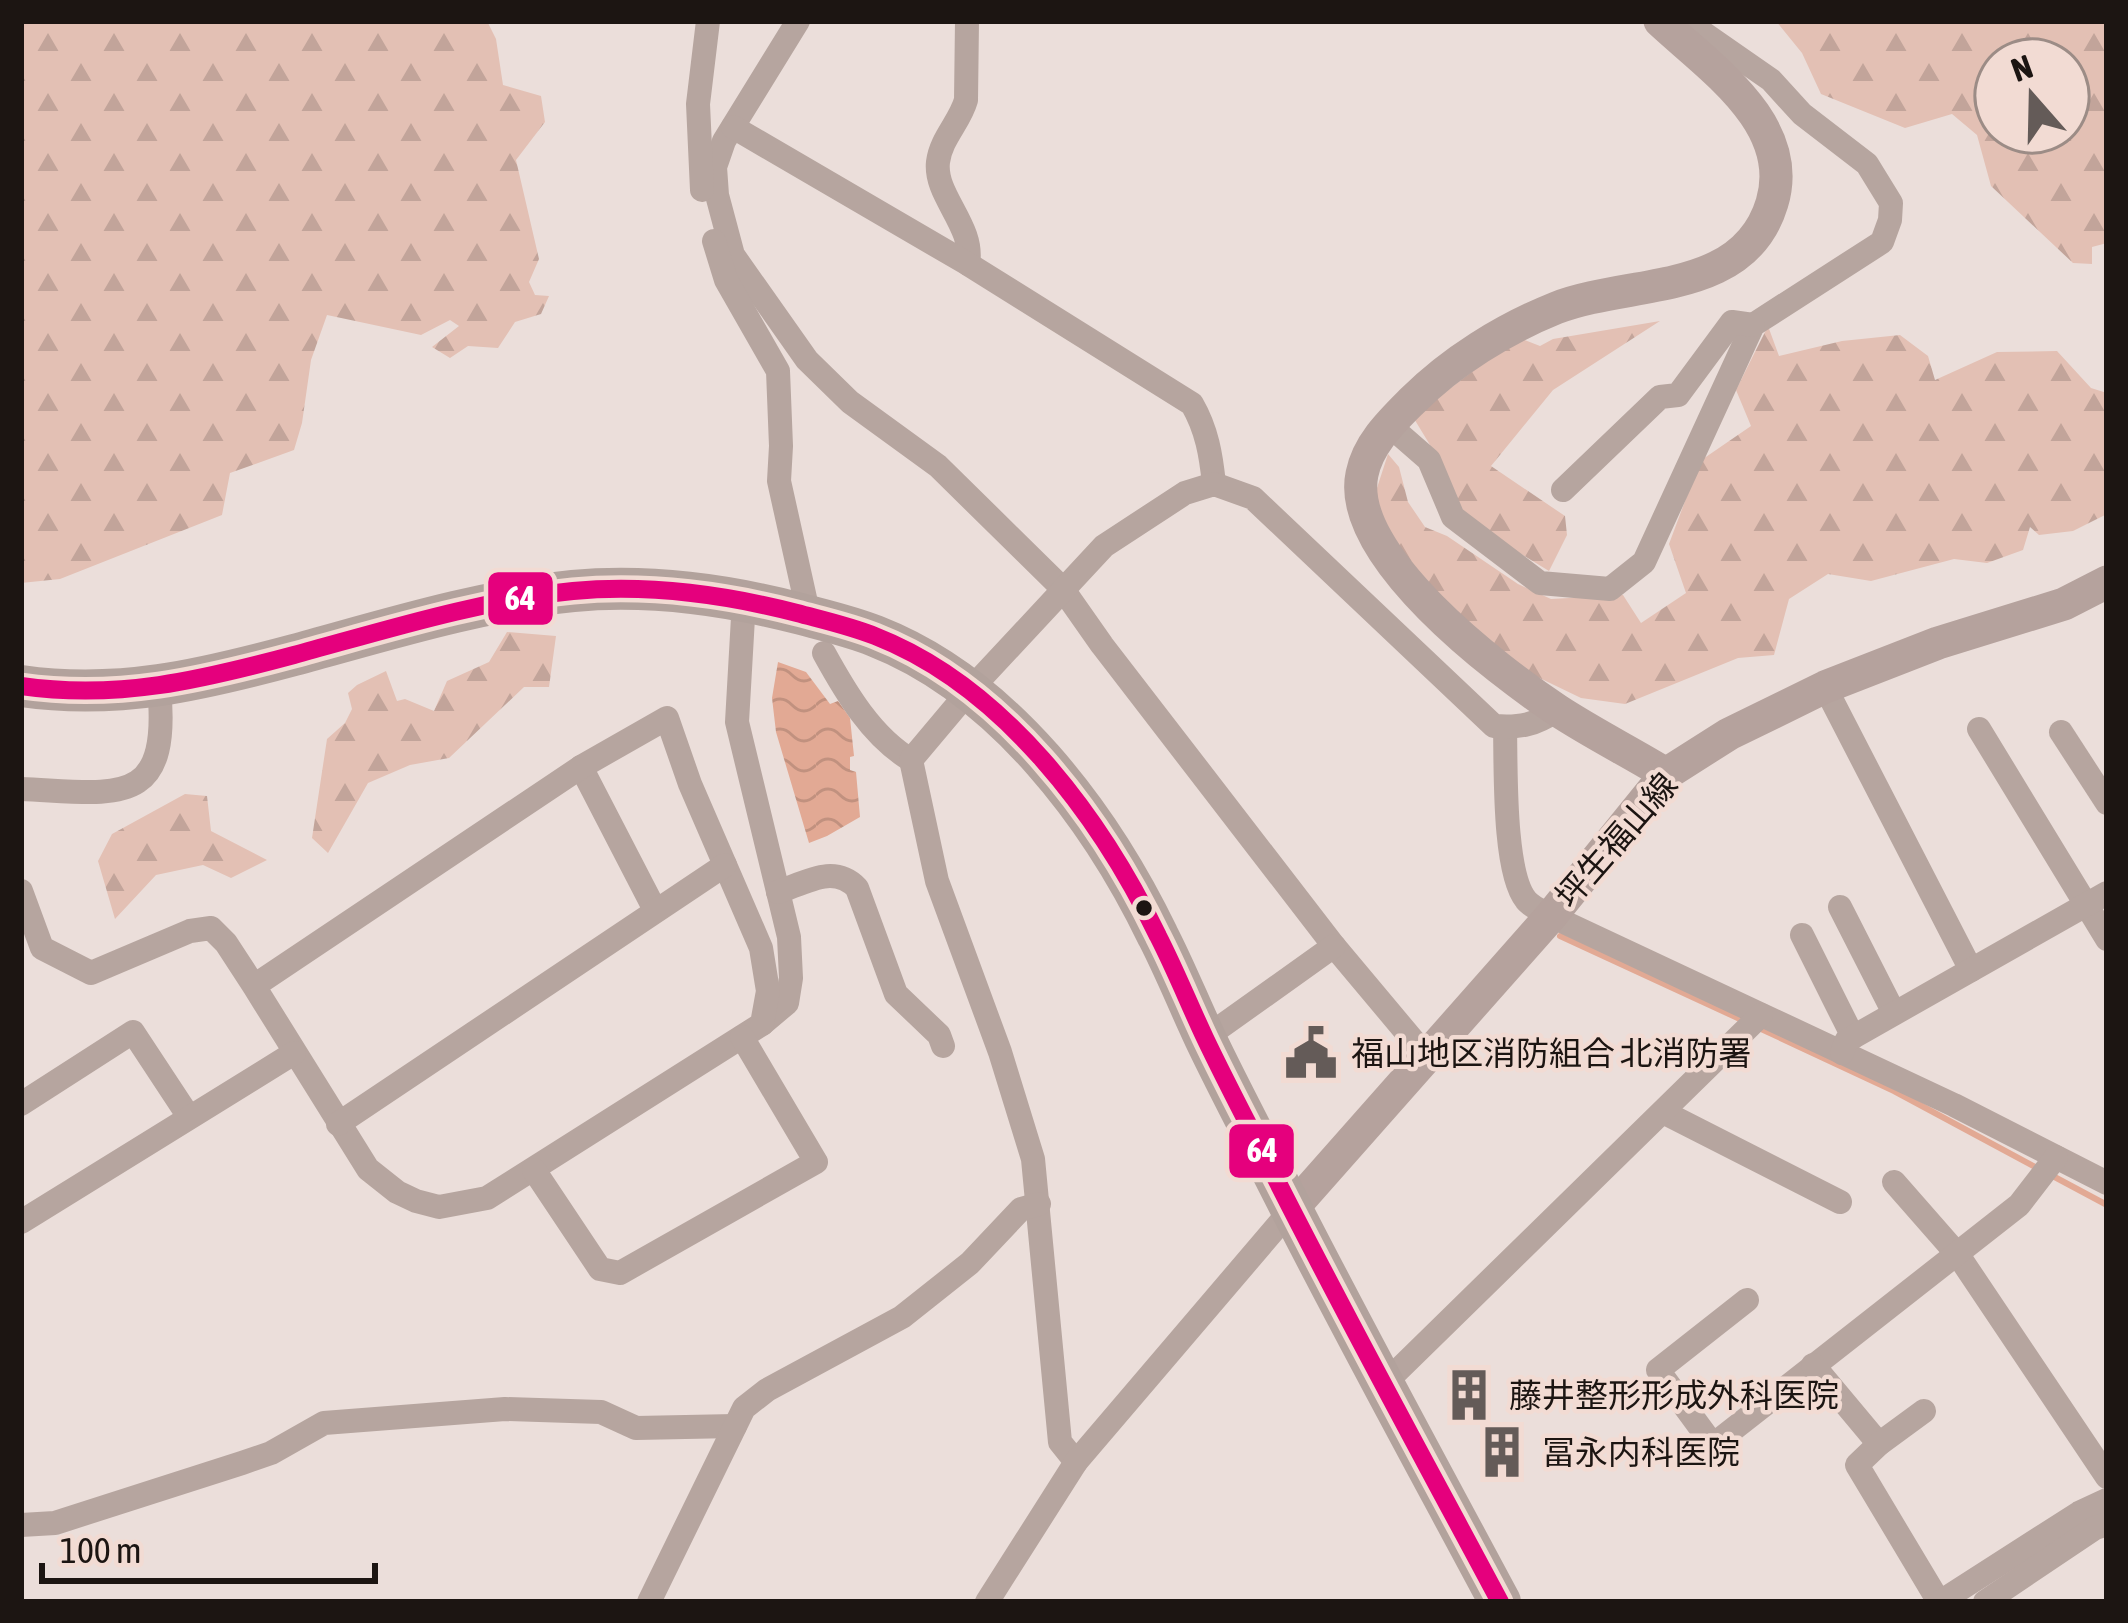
<svg xmlns="http://www.w3.org/2000/svg" width="2128" height="1623" viewBox="0 0 2128 1623" font-family="'Asap Condensed','Noto Sans JP',sans-serif">
	<defs>
		<pattern id="forest-firs" width="22" height="20" patternUnits="userSpaceOnUse" patternTransform="scale(3)"><rect width="22" height="20" fill="#e3c0b4"/><path d="M5 1l3.5 6h-7zM16 11l3.5 6h-7z" fill="#c2a49a"/></pattern>
		<pattern id="water-waves" width="16" height="10" patternUnits="userSpaceOnUse" patternTransform="scale(3)"><rect width="16" height="10" fill="#e2a994"/><path d="M0 5q4-4 8 0t8 0" fill="none" stroke="#c1917f"/></pattern>
	</defs>
	<rect width="100%" height="100%" fill="#ebdeda"/>
	<g fill="url(#forest-firs)" fill-rule="evenodd">
		<polygon points="21,21 487,21 496,39 503,85 541,96 545,122 516,160 539,259 529,282 535,295 549,296 541,314 515,322 498,348 468,346 450,358 432,347 459,326 450,320 421,335 327,315 311,360 302,423 294,450 230,473 222,515 60,579 21,583"/>
		<path d="M 1776,21 L 2107,21 L 2107,243 L 2092,247 L 2092,264 L 2073,263 L 1991,186 L 1977,135 L 1952,114 L 1905,128 L 1821,94 L 1802,53 ZM 1996,60 L 2068,60 L 2068,132 L 1996,132 Z"/>
		<polygon points="1660,321 1553,390 1491,466 1565,516 1567,535 1549,571 1456,514 1430,445 1413,417 1517,337 1540,346 1553,339"/>
		<polygon points="1768,326 1779,356 1842,341 1900,335 1928,356 1935,380 1997,352 2057,351 2091,388 2107,393 2107,514 2073,531 2039,535 2030,527 2023,550 1987,563 1954,559 1871,581 1828,574 1789,599 1774,655 1738,658 1625,704 1581,698 1517,667 1447,605 1403,555 1380,513 1376,491 1388,454 1399,467 1408,502 1425,527 1447,536 1518,584 1551,599 1623,595 1641,623 1686,593 1669,544 1700,461 1751,426 1736,390"/>
		<polygon points="507,632 556,636 549,687 524,687 449,758 410,765 368,783 328,853 312,838 327,739 345,723 352,709 348,693 357,685 386,671 397,701 405,699 434,711 447,681 489,662"/>
		<polygon points="185,794 207,796 211,831 267,860 231,878 203,865 156,875 115,919 98,861 112,834"/>
	</g>
	<polygon fill="url(#water-waves)" points="778,662 806,672 830,704 838,701 850,718 854,756 850,757 850,770 856,772 860,817 827,836 809,843 776,732 772,698"/>
	<g fill="none" stroke-linecap="round" stroke-linejoin="round">
		<g stroke="#e2a994" stroke-width="6">
			<polyline points="1560,936 1742,1020"/>
			<polyline points="1759,1028 1894,1091 2037,1168"/>
			<polyline points="2049,1174 2107,1205"/>
		</g>
		<g stroke="#b6a59f" stroke-width="24">
			<polyline points="798,21 724,141 715,167 717,195 733,255 807,360 850,402 938,466 1062,588 1102,645 1334,946 1427,1057"/>
			<path d="M 967,21 L 966,100 C 960,122 941,138 938,162 C 934,196 975,226 968,264"/>
			<path d="M 733,127 L 968,264 L 1192,404 C 1207,430 1211,455 1214,484"/>
			<polyline points="702,190 698,104 708,21"/>
			<polyline points="714,241 726,280 778,371 781,446 779,481 805,598"/>
			<polyline points="1390,426 1429,460 1453,517 1540,583 1610,589 1644,562 1753,325 1882,242 1890,220 1891,203 1867,164 1802,114 1771,80 1689,23 1670,31"/>
			<polyline points="1563,490 1660,397 1678,395 1732,322 1753,325"/>
			<polyline points="744,600 737,722 789,937 791,978 787,1003 762,1024"/>
			<path d="M 824,653 C 846,693 872,737 911,760"/>
			<polyline points="1825,687 1971,970"/>
			<path d="M 1505,727 C 1506,765 1503,872 1526,900 C 1531,907 1544,912 1551,916 L 1954,1105 L 2107,1183"/>
			<polyline points="1979,729 2107,939"/>
			<polyline points="2061,732 2107,803"/>
			<polyline points="581,767 655,910"/>
			<path d="M 21,789 C 117,793 171,810 159,687"/>
			<polyline points="21,891 42,948 91,973 190,931 211,928 226,943 254,986 368,1169 397,1192 416,1201 439,1207 487,1198 762,1024 768,991 761,948 690,784 667,718 581,767 254,986"/>
			<path d="M 778,892 C 807,882 834,864 857,888 L 896,994 L 939,1035 L 943,1046"/>
			<polyline points="1840,907 1894,1013"/>
			<polyline points="1802,935 1853,1037"/>
			<polyline points="1205,1038 1334,946"/>
			<polyline points="1842,1053 1846,1041 2107,893"/>
			<polyline points="21,1104 133,1032 189,1117"/>
			<polyline points="1663,1112 1840,1202"/>
			<polyline points="338,1124 725,865"/>
			<polyline points="534,1170 600,1269 620,1273 816,1162 742,1037"/>
			<polyline points="1894,1182 1958,1255 2107,1477"/>
			<polyline points="21,1222 294,1053"/>
			<polyline points="1747,1300 1658,1370 1713,1445 2019,1205 2056,1157"/>
			<polyline points="1813,1365 1879,1444"/>
			<polyline points="1384,1384 1761,1015"/>
			<polyline points="1924,1411 1879,1444 1857,1465 1939,1602"/>
			<path d="M 1076,1462 L 1060,1442 L 1033,1159 L 1000,1052 L 937,881 L 911,760 L 969,691 L 1104,546 L 1185,493 L 1214,484 L 1253,498 L 1494,726 C 1520,728 1535,725 1557,710"/>
			<polyline points="21,1525 55,1523 242,1463 271,1453 324,1423 505,1409 601,1412 636,1428 735,1426"/>
			<polyline points="649,1602 744,1408 767,1390 902,1317 970,1263 1021,1209 1039,1204"/>
			<polyline points="987,1602 1076,1462 1291,1210"/>
			<polyline points="1940,1602 2079,1513 2107,1500"/>
			<polyline points="1985,1602 2095,1528 2107,1524"/>
		</g>
		<g stroke="#b5a29d" stroke-width="33">
			<path d="M 1660,21 C 1709,67 1796,124 1772,203 C 1744,297 1630,279 1556,308 C 1504,329 1452,361 1412,401 C 1391,422 1368,444 1362,474 C 1345,555 1497,670 1557,710 C 1592,733 1630,752 1666,774"/>
			<polyline points="1291,1210 1551,916 1666,774 1729,734 1825,687 1938,643 2064,604 2107,582"/>
		</g>
		<path stroke="#b2a29c" stroke-width="42" d="M 21,686 C 118,700 201,680 294,655 C 386,630 478,601 573,591 C 649,584 723,594 797,613 C 823,620 850,626 875,636 C 1003,686 1100,816 1158,936 C 1175,969 1189,1004 1205,1038 C 1224,1078 1245,1118 1265,1157 C 1340,1307 1421,1454 1500,1602"/>
		<g stroke="#f2dbd3" stroke-width="27">
			<path id="bus-1" d="M 21,686 C 118,700 201,680 294,655 C 386,630 478,601 573,591 C 649,584 723,594 797,613 C 823,620 850,626 875,636 C 1003,686 1100,816 1158,936 C 1175,969 1189,1004 1205,1038 C 1224,1078 1245,1118 1265,1157 C 1340,1307 1421,1454 1500,1602"/>
		</g>
		<use href="#bus-1" stroke="#e5007d" stroke-width="18"/>
	</g>
	<defs>
		<g id="civic-bare" transform="scale(4.14)"><path d="M-.6-6.5H3V-4.5H.6V-3L4-1V1h2V6H-6V1h2V-1L-.6-3ZM-1.2 2.5V6h2.4V2.5Z" fill="#645b58" stroke="#f2dbd3" stroke-width="2.5" paint-order="stroke"/></g>
		<g id="building-bare" transform="scale(4.14)"><path d="M-4-6H4V6H1V3H-1V6H-4ZM-2.5-4.3h1.7v1.8h-1.7ZM.8-4.3h1.7v1.8H.8ZM-2.5-1h1.7V.8h-1.7ZM.8-1h1.7V.8H.8Z" fill="#645b58" stroke="#f2dbd3" stroke-width="2.5" paint-order="stroke"/></g>
	</defs>
	<g fill-rule="evenodd">
		<use href="#civic-bare" x="1311" y="1053"/>
		<use href="#building-bare" x="1469" y="1395"/>
		<use href="#building-bare" x="1502" y="1452"/>
	</g>
	<circle fill="#1c1512" stroke="#f2dbd3" stroke-width="4.5" cx="1144" cy="908" r="10"/>
	<g text-anchor="middle" dominant-baseline="central" stroke-width="9" stroke-linejoin="round" paint-order="stroke">
		<g font-size="33" fill="#1c1512" stroke="#f2dbd3">
			<text transform="translate(1616 840) rotate(-49)">坪生福山線</text>
		</g>
		<g font-size="33" fill="#1c1512" stroke="#f2dbd3" text-anchor="start">
			<text x="1351" y="1053">福山地区消防組合 北消防署</text>
			<text x="1509" y="1395">藤井整形形成外科医院</text>
			<text x="1542" y="1452">冨永内科医院</text>
		</g>
	</g>
	<g stroke="#f2dbd3" stroke-width="4.5">
		<rect x="486" y="570" width="69" height="57" rx="12" fill="#e5007d"/>
		<rect x="1227" y="1122" width="69" height="58" rx="12" fill="#e5007d"/>
	</g>
	<g font-size="33" text-anchor="middle" font-weight="bold" fill="#fff">
		<text x="520" y="610">64</text>
		<text x="1262" y="1162">64</text>
	</g>
	<rect width="2128" height="1623" fill="none" stroke="#1c1512" stroke-width="48"/>
	<g transform="translate(2032 96) rotate(340)"><circle r="57" fill="#f2dbd3" stroke="#9c8c86" stroke-width="3"/>
	<path d="M0-9L21 45L0 30L-21 45Z" fill="#645b58"/>
	<text y="-18" font-size="33" font-weight="bold" text-anchor="middle" fill="#1c1512">N</text>
	</g>
	<path d="M42 1563v18h333v-18" fill="none" stroke="#1c1512" stroke-width="6"/>
	<text x="60" y="1563" font-size="36" fill="#1c1512" stroke="#f2dbd3" stroke-width="9" paint-order="stroke">100 m</text>
</svg>
